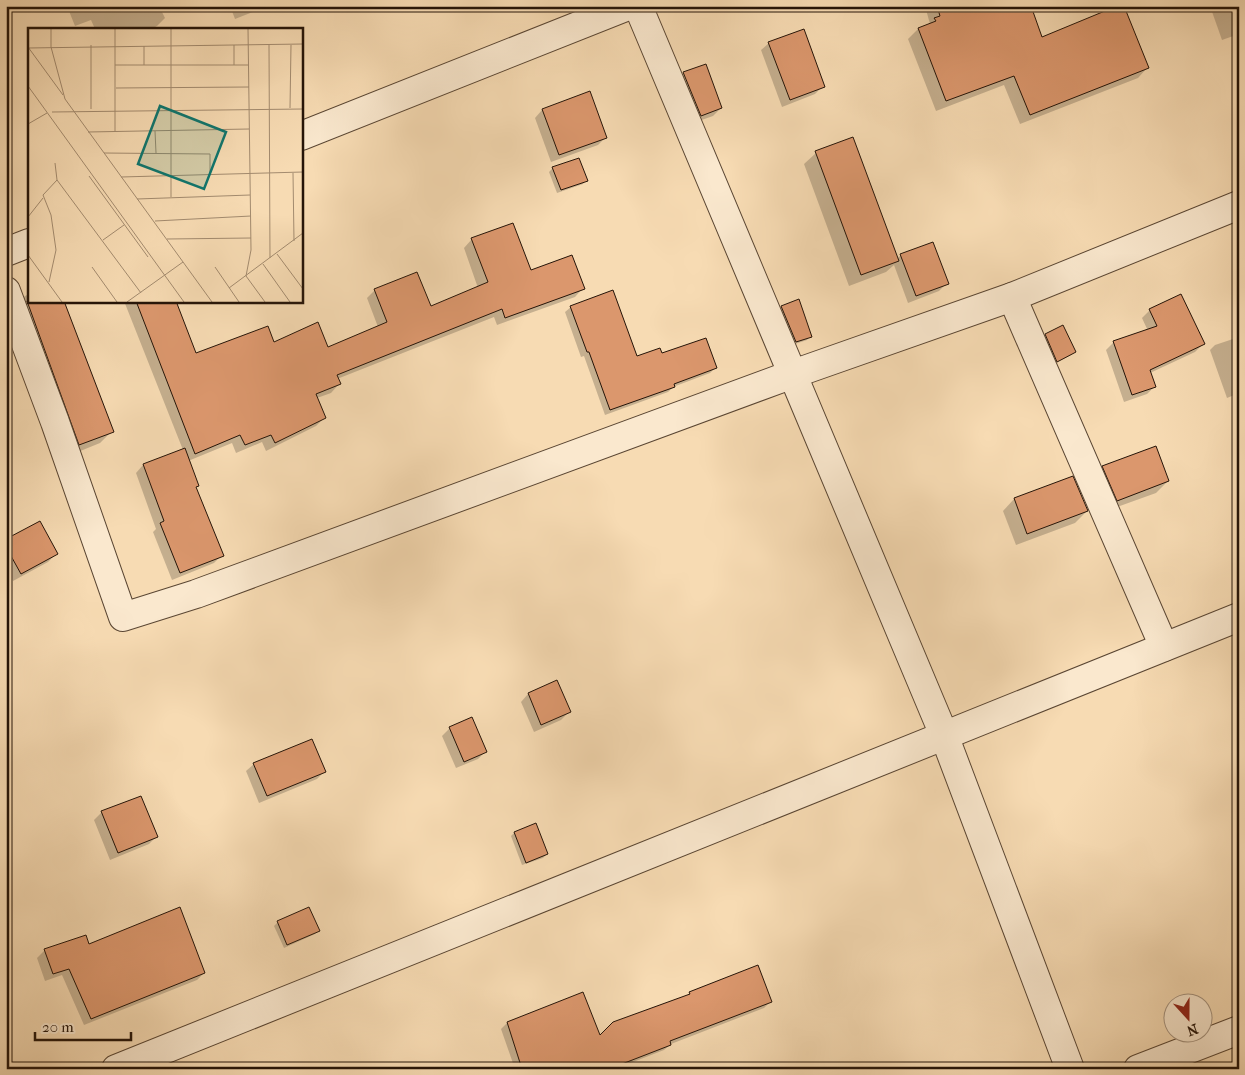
<svg xmlns="http://www.w3.org/2000/svg" width="1245" height="1075" viewBox="0 0 1245 1075" font-family="'IM FELL French Canon',serif">
	<rect width="100%" height="100%" fill="#f7dbb3"/>
	<filter id="stains"><feTurbulence type="fractalNoise" baseFrequency=".004" numOctaves="4"/><feColorMatrix values="0 0 0 0 .2 0 0 0 0 .09 0 0 0 0 .02 0 0 0 .5 -.17"/></filter>
	<radialGradient id="worn" r=".72"><stop offset=".6" stop-color="#630" stop-opacity="0"/><stop offset="1" stop-color="#630" stop-opacity=".3"/></radialGradient>
	<g fill="#0003">
		<polygon points="67,6 159,6 165,18 157,26 151,29 95,29 91,20 75,26"/>
		<polygon points="230,6 268,6 235,19"/>
		<polygon points="925,6 1029,6 1042,38 1148,67 1138,78 1020,124 1004,85 936,111 908,39 918,29 930,24"/>
		<polygon points="1210,6 1239,6 1239,34 1222,40"/>
		<polygon points="769,43 823,86 815,94 782,107 761,50"/>
		<polygon points="705,65 721,108 713,116 693,123 676,81 683,73"/>
		<polygon points="589,93 606,137 598,145 551,162 535,118 542,110"/>
		<polygon points="816,153 897,259 901,255 947,283 939,291 908,303 894,265 886,272 849,286 804,164"/>
		<polygon points="553,168 586,180 583,184 557,193 549,172"/>
		<polygon points="472,239 530,272 583,288 575,297 497,325 494,317 337,379 339,384 331,393 317,398 325,417 316,426 266,451 262,442 236,453 232,443 188,461 198,486 195,488 222,555 214,563 172,580 153,532 156,529 136,473 143,465 183,450 124,301 175,301 196,354 273,344 328,348 378,327 367,298 375,290 430,307 478,288 464,248"/>
		<polygon points="29,294 29,301 112,431 100,443 68,456 13,307 25,296"/>
		<polygon points="571,307 636,358 661,355 715,368 710,373 673,387 668,392 605,415 584,356 581,357 565,312"/>
		<polygon points="782,307 810,336 807,340 792,345 778,310"/>
		<polygon points="1150,310 1203,344 1195,352 1150,373 1154,387 1147,394 1124,402 1106,350 1114,342 1148,331 1142,318"/>
		<polygon points="1046,335 1075,352 1071,355 1053,364 1042,338"/>
		<polygon points="1239,337 1239,393 1227,398 1210,350 1215,345"/>
		<polygon points="1103,467 1168,481 1156,493 1106,511 1091,478"/>
		<polygon points="1072,478 1087,511 1075,523 1016,545 1003,511 1014,499"/>
		<polygon points="6,541 56,554 48,562 13,581 6,569"/>
		<polygon points="528,694 569,712 561,720 534,732 521,702"/>
		<polygon points="450,728 486,751 478,759 456,768 442,736"/>
		<polygon points="254,764 324,772 317,779 259,803 246,771"/>
		<polygon points="102,812 156,837 149,844 110,860 94,820"/>
		<polygon points="514,833 547,854 543,858 522,865 511,836"/>
		<polygon points="278,922 319,930 315,934 284,948 274,926"/>
		<polygon points="88,946 204,973 197,980 84,1025 62,975 45,981 37,958 45,950"/>
		<polygon points="758,967 770,1002 764,1008 671,1044 664,1050 615,1069 515,1069 501,1029 507,1023 599,1037 687,996 690,993"/>
	</g>
	<g fill="#db976d" stroke="#251408">
		<polygon points="937,6 1031,6 1042,37 1117,6 1124,6 1149,68 1030,115 1014,76 946,101 918,28 936,21 934,18 940,16"/>
		<polygon points="804,29 825,87 790,100 768,42"/>
		<polygon points="706,64 722,108 701,116 683,72"/>
		<polygon points="590,91 607,138 559,155 542,109"/>
		<polygon points="853,137 899,261 861,275 815,151"/>
		<polygon points="579,158 588,181 561,190 552,167"/>
		<polygon points="513,223 531,270 572,255 585,289 505,318 502,309 337,375 341,384 316,394 326,418 275,443 271,435 245,445 240,435 195,454 136,301 176,301 196,353 268,326 274,342 318,322 328,347 387,322 374,289 417,272 431,306 488,282 471,238"/>
		<polygon points="933,242 949,284 916,296 900,254"/>
		<polygon points="613,290 637,356 660,348 662,353 706,338 717,368 674,384 675,387 610,410 589,352 587,352 570,306"/>
		<polygon points="1181,294 1205,344 1150,370 1156,387 1132,395 1113,341 1157,326 1149,309"/>
		<polygon points="799,299 812,337 796,342 781,306"/>
		<polygon points="27,301 64,301 114,432 79,445"/>
		<polygon points="1063,325 1076,352 1057,362 1045,334"/>
		<polygon points="1156,446 1169,481 1117,501 1102,466"/>
		<polygon points="185,448 199,486 196,487 224,556 180,573 160,523 164,521 143,464"/>
		<polygon points="1073,476 1088,511 1027,534 1014,498"/>
		<polygon points="40,521 58,554 21,574 6,547 6,539"/>
		<polygon points="557,680 571,712 541,725 528,693"/>
		<polygon points="472,717 487,752 464,762 449,727"/>
		<polygon points="312,739 326,772 267,796 253,763"/>
		<polygon points="141,796 158,837 118,853 101,811"/>
		<polygon points="536,823 548,854 526,863 514,832"/>
		<polygon points="180,907 205,973 91,1019 69,969 53,974 44,949 86,935 89,944"/>
		<polygon points="309,907 320,931 287,945 277,921"/>
		<polygon points="758,965 772,1002 670,1041 671,1045 609,1069 522,1069 507,1022 583,992 600,1035 613,1022 690,994 689,992"/>
	</g>
	<g fill="none" stroke-linecap="round" stroke-linejoin="round">
		<g stroke="#5a4633" stroke-width="30">
			<g id="minor">
				<polyline points="638,6 944,735 1070,1069"/>
				<polyline points="301,136 628,6"/>
				<polyline points="6,252 29,243"/>
				<polyline points="6,291 55,422 123,617 196,594 793,374 1012,297 1239,205"/>
				<polyline points="1012,297 1164,647"/>
				<polyline points="116,1069 1239,617"/>
				<polyline points="1138,1069 1239,1030"/>
			</g>
		</g>
		<use href="#minor" stroke="#fae8ce" stroke-width="28"/>
	</g>
	<g transform="translate(28 28)">
		<rect width="275" height="275" fill="#f7dbb3"/>
		<path fill="none" stroke="#a38b6f" stroke-width="1" d="M 23,1 L 23,19 L 37,71 L 184,274M 87,1 L 87,103M 143,1 L 143,169M 63,17 L 63,81M 206,17 L 206,37M 241,17 L 242,230M 116,18 L 116,37M 0,19 L 35,67M 0,20 L 275,16M 87,37 L 220,37M 0,58 L 156,274M 88,60 L 221,59M 262,80 L 263,17M 24,84 L 275,81M 0,96 L 19,85M 127,103 L 128,125M 60,104 L 221,101M 76,125 L 182,126 L 182,147M 27,135 L 29,152 L 113,265M 265,145 L 266,213M 61,148 L 120,229M 93,149 L 275,144M 109,171 L 222,167M 0,189 L 15,170M 127,193 L 223,188M 139,211 L 223,210M 75,212 L 96,197M 249,226 L 275,261M 0,227 L 34,274M 235,236 L 262,274M 64,239 L 89,274M 187,239 L 211,274M 218,248 L 223,222 L 220,1M 218,248 L 237,274M 21,254 L 28,222 L 23,187 L 15,167 L 29,152M 201,260 L 275,205M 99,274 L 155,234"/>
		<path fill="#0f766e" fill-opacity="0.15" stroke="#0f766e" stroke-width="2.5" d="M 132,78 L 198,104 L 176,161 L 110,136 Z"/>
		<rect width="275" height="275" fill="none" stroke="#251408" stroke-width="2.5"/>
	</g>
	<rect width="1245" height="1075" fill="none" stroke="#f7dbb3" stroke-width="25"/>
	<rect x="8" y="8" width="1230" height="1060" fill="none" stroke="#251408" stroke-width="2.5"/>
	<rect x="12" y="12" width="1220" height="1050" fill="none" stroke="#251408"/>
	<g transform="translate(1188 1018) rotate(159)"><circle r="24" fill="#fae8ce" stroke="#a5937f"/>
	<path d="M0-4L9 19L0 12L-9 19Z" fill="#8f2418"/>
	<text y="-8" font-size="14" font-weight="bold" text-anchor="middle" fill="#251408">N</text>
	</g>
	<path d="M35 1032v8h96v-8" fill="none" stroke="#251408" stroke-width="2.5"/>
	<text x="42" y="1032" font-size="15" fill="#251408" stroke="#fae8ce" stroke-width="4" paint-order="stroke">20 m</text>
	<rect width="100%" height="100%" filter="url(#stains)"/>
	<rect width="100%" height="100%" fill="url(#worn)"/>
</svg>
